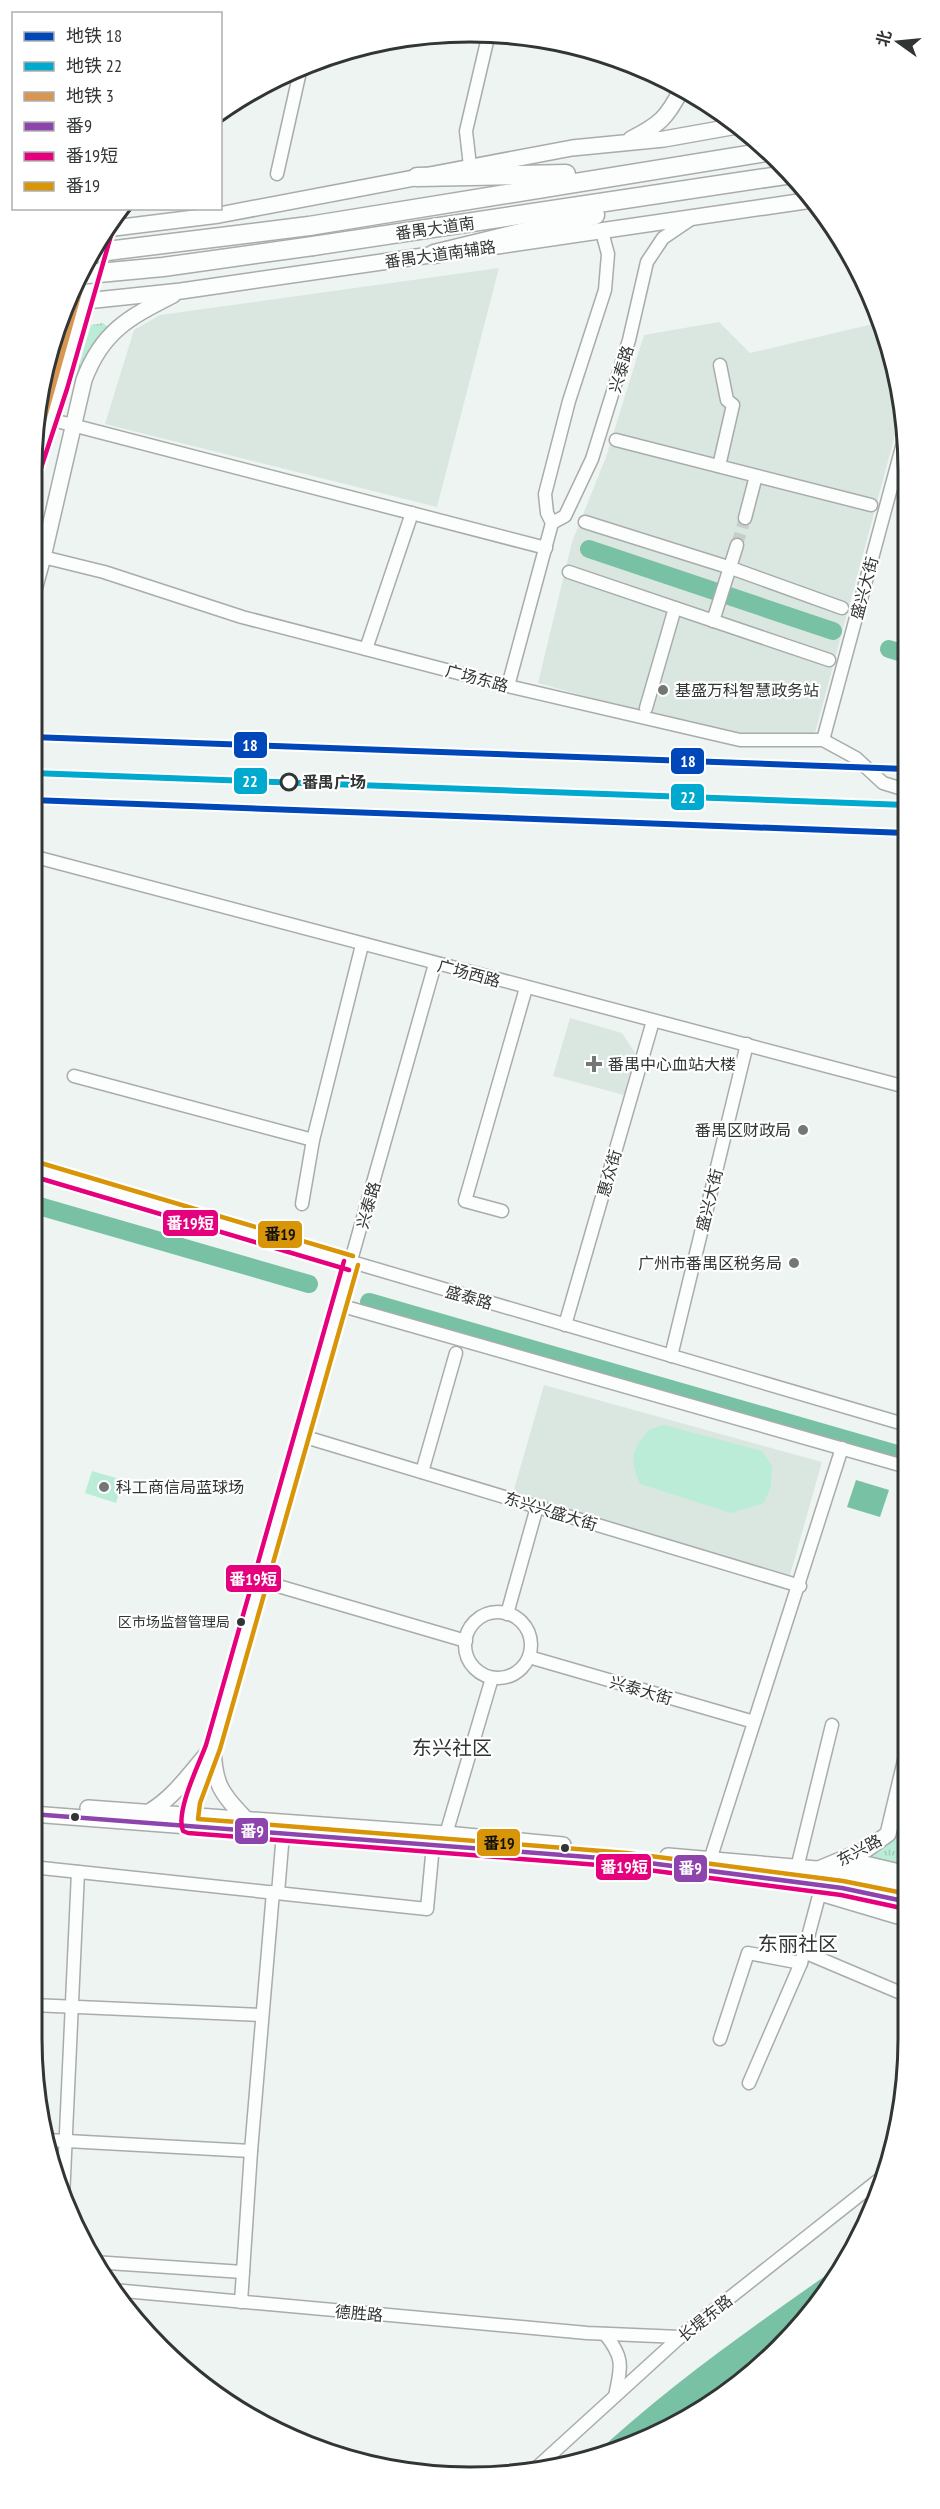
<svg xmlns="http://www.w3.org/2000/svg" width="940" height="2509" viewBox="0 0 940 2509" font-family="'PT Sans Narrow','Noto Sans SC',sans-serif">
	<defs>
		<pattern id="grass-tufts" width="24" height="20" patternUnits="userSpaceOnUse" patternTransform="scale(1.5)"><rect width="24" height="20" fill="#bbecd7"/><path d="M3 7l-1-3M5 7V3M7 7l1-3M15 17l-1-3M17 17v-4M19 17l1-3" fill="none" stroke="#a1cbb9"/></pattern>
	</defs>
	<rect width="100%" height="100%" fill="#eef4f1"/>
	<g fill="#dae7e1">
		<polygon points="499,268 437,507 105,424 134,330 160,315"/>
		<polygon points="876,304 903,405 814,737 734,732 680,723 538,683 572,542 606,457 644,335 719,322 750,353 877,323"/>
		<polygon points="570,1018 622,1033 635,1053 624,1095 553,1076"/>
		<polygon points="544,1385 822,1462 790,1575 513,1493"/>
	</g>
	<g fill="url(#grass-tufts)">
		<polygon points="103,323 109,328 79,381 74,382 91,325"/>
		<polygon points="898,1833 908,1861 908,1871 856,1860"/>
	</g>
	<g fill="#bbecd7">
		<path d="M 664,1425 L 762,1451 L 772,1466 L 771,1486 L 764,1503 L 731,1513 L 640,1484 C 629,1457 631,1451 650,1429 Z"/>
		<polygon points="92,1471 123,1480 116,1503 85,1493"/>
	</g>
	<g fill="#78c1a5">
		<polygon points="856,1480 889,1490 880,1517 847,1507"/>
		<path d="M 845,2262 L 818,2306 L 713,2404 L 638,2444 L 590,2459 C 668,2385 757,2324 845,2262 Z"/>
	</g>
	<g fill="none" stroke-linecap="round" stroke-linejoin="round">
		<g stroke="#78c1a5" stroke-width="18">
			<polyline points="589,549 833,631"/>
			<polyline points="889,649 905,654"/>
			<polyline points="32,1204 309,1284"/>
			<polyline points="369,1302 907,1457"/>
		</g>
		<polyline stroke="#c8cecb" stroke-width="12" stroke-dasharray="12 6" stroke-linecap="butt" points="737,545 745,518"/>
		<g stroke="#a8acaa" stroke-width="15">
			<g id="minor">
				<polyline points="470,166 466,131 489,33"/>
				<polyline points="277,174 301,67"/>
				<polyline points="49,419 546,548"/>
				<polyline points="616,440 871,505"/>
				<polyline points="719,466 733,405 727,400 720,365"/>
				<polyline points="745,518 756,476"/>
				<polyline points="585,522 731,568 842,608"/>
				<polyline points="552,523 565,516 592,459 629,340 647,262 663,238 691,219"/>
				<polyline points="43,557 104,572 242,617 508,686 740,740 823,740 856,758 883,783 906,790"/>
				<polyline points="569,572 829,660"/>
				<polyline points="713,621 737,545"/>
				<polyline points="366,649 412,513"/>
				<polyline points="508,686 552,523 547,513 545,494 569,401 605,290 608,254 602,232"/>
				<polyline points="646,708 675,608"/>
				<polyline points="823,740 905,436"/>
				<polyline points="32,856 906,1087"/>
				<polyline points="74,1076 313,1140 362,945"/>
				<polyline points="32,1168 907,1425"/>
				<polyline points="302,1204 313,1140"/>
				<polyline points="502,1211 465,1201 526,988"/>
				<polyline points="339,1305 907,1467"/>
				<polyline points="565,1325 653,1021"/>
				<polyline points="671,1356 747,1044"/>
				<polyline points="302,1436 800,1586"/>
				<polyline points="422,1472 456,1353"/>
				<polyline points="261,1581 466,1641"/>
				<circle cx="498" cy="1645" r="33"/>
				<polyline points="507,1614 537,1507"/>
				<polyline points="529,1657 754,1722"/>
				<polyline points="189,1822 193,1801 213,1747 435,964"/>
				<polyline points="446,1834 492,1678"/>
				<polyline points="710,1860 842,1448"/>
				<polyline points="32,1867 427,1909 433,1845"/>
				<polyline points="797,1868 832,1725"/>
				<polyline points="32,1891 36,1814"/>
				<polyline points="278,1893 283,1833"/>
				<polyline points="804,1952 908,1996"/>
				<polyline points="32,2005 262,2015"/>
				<polyline points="720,2039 748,1953 801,1963"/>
				<polyline points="749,2083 801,1963 820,1892"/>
				<polyline points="48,2140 251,2151"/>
				<polyline points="63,2198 78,1872"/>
				<polyline points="93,2262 243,2272"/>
				<polyline points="113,2290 587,2333 680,2337"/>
				<polyline points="241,2302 251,2151 273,1892"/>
				<path d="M 605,2334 C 625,2359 621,2367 615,2396"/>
				<polyline points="534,2470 680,2337 885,2175"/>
			</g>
		</g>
		<g stroke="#a8acaa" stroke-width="18">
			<g id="major">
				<path d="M 631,139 C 659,125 667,118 681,90"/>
				<polyline points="106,229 219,215 572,148 664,139 737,126"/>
				<polyline points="497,246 812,200"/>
				<polyline points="67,303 181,291 444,253"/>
				<polyline points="32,472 60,387 105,230"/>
				<path d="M 32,597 L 43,557 L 84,380 C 102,331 130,317 173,295"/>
				<path d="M 213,1747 C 214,1782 220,1793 245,1818"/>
				<polyline points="88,1808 446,1834 563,1845"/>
				<path d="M 149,1812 C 176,1796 192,1770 213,1747"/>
				<polyline points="32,1814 626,1860 842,1888 908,1902"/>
				<polyline points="908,1834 908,1843"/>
				<polyline points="668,1856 817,1869 908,1887"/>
				<polyline points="840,1863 861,1863 908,1874"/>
				<polyline points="821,1868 867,1849 888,1834 908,1750"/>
				<polyline points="824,1894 908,1919"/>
			</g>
		</g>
		<g stroke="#a8acaa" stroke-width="21">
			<g id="highway">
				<polyline points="417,177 566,174"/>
				<polyline points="309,226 766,152"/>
				<polyline points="313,246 792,174"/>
				<polyline points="434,254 595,215"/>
			</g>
		</g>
		<use href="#minor" stroke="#fcfdfd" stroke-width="12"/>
		<use href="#major" stroke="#fcfdfd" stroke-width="15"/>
		<use href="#highway" stroke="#fcfdfd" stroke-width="18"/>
		<g stroke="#a8acaa" stroke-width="21" stroke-linecap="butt">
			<g id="highway-bridge">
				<polyline points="91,253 309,226"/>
				<polyline points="77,275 163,267 313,246"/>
			</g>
		</g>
		<use href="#highway-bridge" stroke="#fcfdfd" stroke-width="18"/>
		<g stroke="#fff" stroke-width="9">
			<polyline id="bus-1" points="32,1814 626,1860 842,1888 908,1902"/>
		</g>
		<g stroke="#fff" stroke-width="9">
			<g id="bus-2">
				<polyline points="39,474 67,389 112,232"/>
				<polyline points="32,1176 349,1270"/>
				<path d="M 344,1261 L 206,1745 C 199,1764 175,1812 183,1831 L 188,1833 L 625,1867 L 841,1895 L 906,1909"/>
			</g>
		</g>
		<g stroke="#fff" stroke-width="9">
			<g id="bus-3">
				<polyline points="34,1161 353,1256"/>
				<polyline points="358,1265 220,1749 200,1803 198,1819 627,1853 843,1881 908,1894"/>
			</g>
		</g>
		<use href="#bus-1" stroke="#8e44ad" stroke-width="4.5"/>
		<use href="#bus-2" stroke="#e5007d" stroke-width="4.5"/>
		<use href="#bus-3" stroke="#d99508" stroke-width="4.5"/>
		<g stroke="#fff" stroke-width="10">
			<g id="metro-1">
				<polyline points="32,737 906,769"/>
				<polyline points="32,800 906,833"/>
			</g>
		</g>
		<g stroke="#fff" stroke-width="10">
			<polyline id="metro-2" points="32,773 906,805"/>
		</g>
		<g stroke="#fff" stroke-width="10">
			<polyline id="metro-3" points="33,457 89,257"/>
		</g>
		<use href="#metro-1" stroke="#0047ba" stroke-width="6"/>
		<use href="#metro-2" stroke="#00a9ce" stroke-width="6"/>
		<use href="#metro-3" stroke="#d99651" stroke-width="6"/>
	</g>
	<g fill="#737876" stroke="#fff" stroke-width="2">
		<circle cx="663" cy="690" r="6"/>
		<path d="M591 1055h6v6h6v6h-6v6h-6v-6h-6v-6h6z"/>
		<circle cx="803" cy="1130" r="6"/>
		<circle cx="794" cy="1263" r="6"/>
		<circle cx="104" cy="1487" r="6"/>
	</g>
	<circle fill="#fff" stroke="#313533" stroke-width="3" cx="289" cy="782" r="8"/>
	<g fill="#313533" stroke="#fff" stroke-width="2">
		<circle cx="241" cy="1622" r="5"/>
		<circle cx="75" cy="1817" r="5"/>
		<circle cx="565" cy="1848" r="5"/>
	</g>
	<g text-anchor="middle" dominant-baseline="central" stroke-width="4.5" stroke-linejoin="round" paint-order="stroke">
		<g font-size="14" fill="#313533" stroke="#fff" text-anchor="end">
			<text x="230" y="1622">区市场监督管理局</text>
		</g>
		<g font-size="16" fill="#313533" stroke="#fff">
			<text transform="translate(435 228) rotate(-8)">番禺大道南</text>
			<text transform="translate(440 254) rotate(-8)">番禺大道南辅路</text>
			<text transform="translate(621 369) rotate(-73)">兴泰路</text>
			<text transform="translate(864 588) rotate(-75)">盛兴大街</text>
			<text transform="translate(477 678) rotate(15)">广场东路</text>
			<text transform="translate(469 973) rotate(15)">广场西路</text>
			<text transform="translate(609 1173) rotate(-74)">惠众街</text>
			<text transform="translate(709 1200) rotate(-76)">盛兴大街</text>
			<text transform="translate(368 1205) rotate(-74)">兴泰路</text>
			<text transform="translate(469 1297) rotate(16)">盛泰路</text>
			<text transform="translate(551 1511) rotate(17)">东兴兴盛大街</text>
			<text transform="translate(641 1690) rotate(16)">兴泰大街</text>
			<text transform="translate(859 1850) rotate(-28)">东兴路</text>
			<text transform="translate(359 2313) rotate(5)">德胜路</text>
			<text transform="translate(705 2318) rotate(-39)">长堤东路</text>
		</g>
		<g font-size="16" fill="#313533" stroke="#fff" text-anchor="start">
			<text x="675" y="690">基盛万科智慧政务站</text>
			<text x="608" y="1064">番禺中心血站大楼</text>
			<text x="791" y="1130" text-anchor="end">番禺区财政局</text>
			<text x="782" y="1263" text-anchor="end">广州市番禺区税务局</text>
			<text x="116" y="1487">科工商信局蓝球场</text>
		</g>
		<g font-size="16" font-weight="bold" fill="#313533" stroke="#fff" text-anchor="start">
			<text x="302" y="782">番禺广场</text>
		</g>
		<g font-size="20" fill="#313533" stroke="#fff">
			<text x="452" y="1748">东兴社区</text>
			<text x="798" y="1944">东丽社区</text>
		</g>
	</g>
	<path d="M0 0H940V2509H0ZM470 42H470A428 428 0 0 1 898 470V2039A428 428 0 0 1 470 2467H470A428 428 0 0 1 42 2039V470A428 428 0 0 1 470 42Z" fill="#fff" fill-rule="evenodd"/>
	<path fill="none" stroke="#313533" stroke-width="3" d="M470 42H470A428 428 0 0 1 898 470V2039A428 428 0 0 1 470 2467H470A428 428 0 0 1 42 2039V470A428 428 0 0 1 470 42Z"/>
	<g stroke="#fff" stroke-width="2">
		<rect x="233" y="731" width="35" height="28" rx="6" fill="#0047ba"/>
		<rect x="670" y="747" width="35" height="28" rx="6" fill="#0047ba"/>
		<rect x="233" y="767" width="35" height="28" rx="6" fill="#00a9ce"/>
		<rect x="670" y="783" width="35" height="28" rx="6" fill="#00a9ce"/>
		<rect x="162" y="1209" width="57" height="28" rx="6" fill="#e5007d"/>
		<rect x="257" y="1220" width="46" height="29" rx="6" fill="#d99508"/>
		<rect x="225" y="1564" width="57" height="29" rx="6" fill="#e5007d"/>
		<rect x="234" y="1817" width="35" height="28" rx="6" fill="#8e44ad"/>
		<rect x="476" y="1828" width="45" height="29" rx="6" fill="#d99508"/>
		<rect x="595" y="1853" width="57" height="28" rx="6" fill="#e5007d"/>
		<rect x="673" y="1854" width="35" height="29" rx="6" fill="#8e44ad"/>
	</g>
	<g font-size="16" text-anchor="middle" font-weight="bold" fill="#fff">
		<text x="250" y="751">18</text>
		<text x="688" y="767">18</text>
		<text x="250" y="787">22</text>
		<text x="688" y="803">22</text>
		<text x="190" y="1229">番19短</text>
		<text x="253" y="1585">番19短</text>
		<text x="252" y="1837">番9</text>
		<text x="624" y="1873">番19短</text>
		<text x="690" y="1874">番9</text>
	</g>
	<g font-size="16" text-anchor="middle" font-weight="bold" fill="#111">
		<text x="280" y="1240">番19</text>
		<text x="499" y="1849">番19</text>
	</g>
	<rect x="12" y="12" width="210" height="198" fill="#ffffff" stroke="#adaead" stroke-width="1.5"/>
	<rect x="24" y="32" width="30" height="9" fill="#0047ba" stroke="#adaead" stroke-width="1.5"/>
	<text x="66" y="42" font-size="18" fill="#313533">地铁 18</text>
	<rect x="24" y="62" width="30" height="9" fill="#00a9ce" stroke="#adaead" stroke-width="1.5"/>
	<text x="66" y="72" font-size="18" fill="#313533">地铁 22</text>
	<rect x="24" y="92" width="30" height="9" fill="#d99651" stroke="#adaead" stroke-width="1.5"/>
	<text x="66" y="102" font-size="18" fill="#313533">地铁 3</text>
	<rect x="24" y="122" width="30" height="9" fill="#8e44ad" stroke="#adaead" stroke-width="1.5"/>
	<text x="66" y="132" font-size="18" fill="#313533">番9</text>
	<rect x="24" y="152" width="30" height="9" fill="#e5007d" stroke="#adaead" stroke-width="1.5"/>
	<text x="66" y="162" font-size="18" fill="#313533">番19短</text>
	<rect x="24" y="182" width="30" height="9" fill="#d99508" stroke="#adaead" stroke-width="1.5"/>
	<text x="66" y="192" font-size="18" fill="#313533">番19</text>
	<g transform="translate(898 42) rotate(285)" stroke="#ffffff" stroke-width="4.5" paint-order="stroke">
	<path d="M0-4.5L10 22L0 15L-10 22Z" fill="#313533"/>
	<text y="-9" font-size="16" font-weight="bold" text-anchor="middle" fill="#313533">北</text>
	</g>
</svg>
